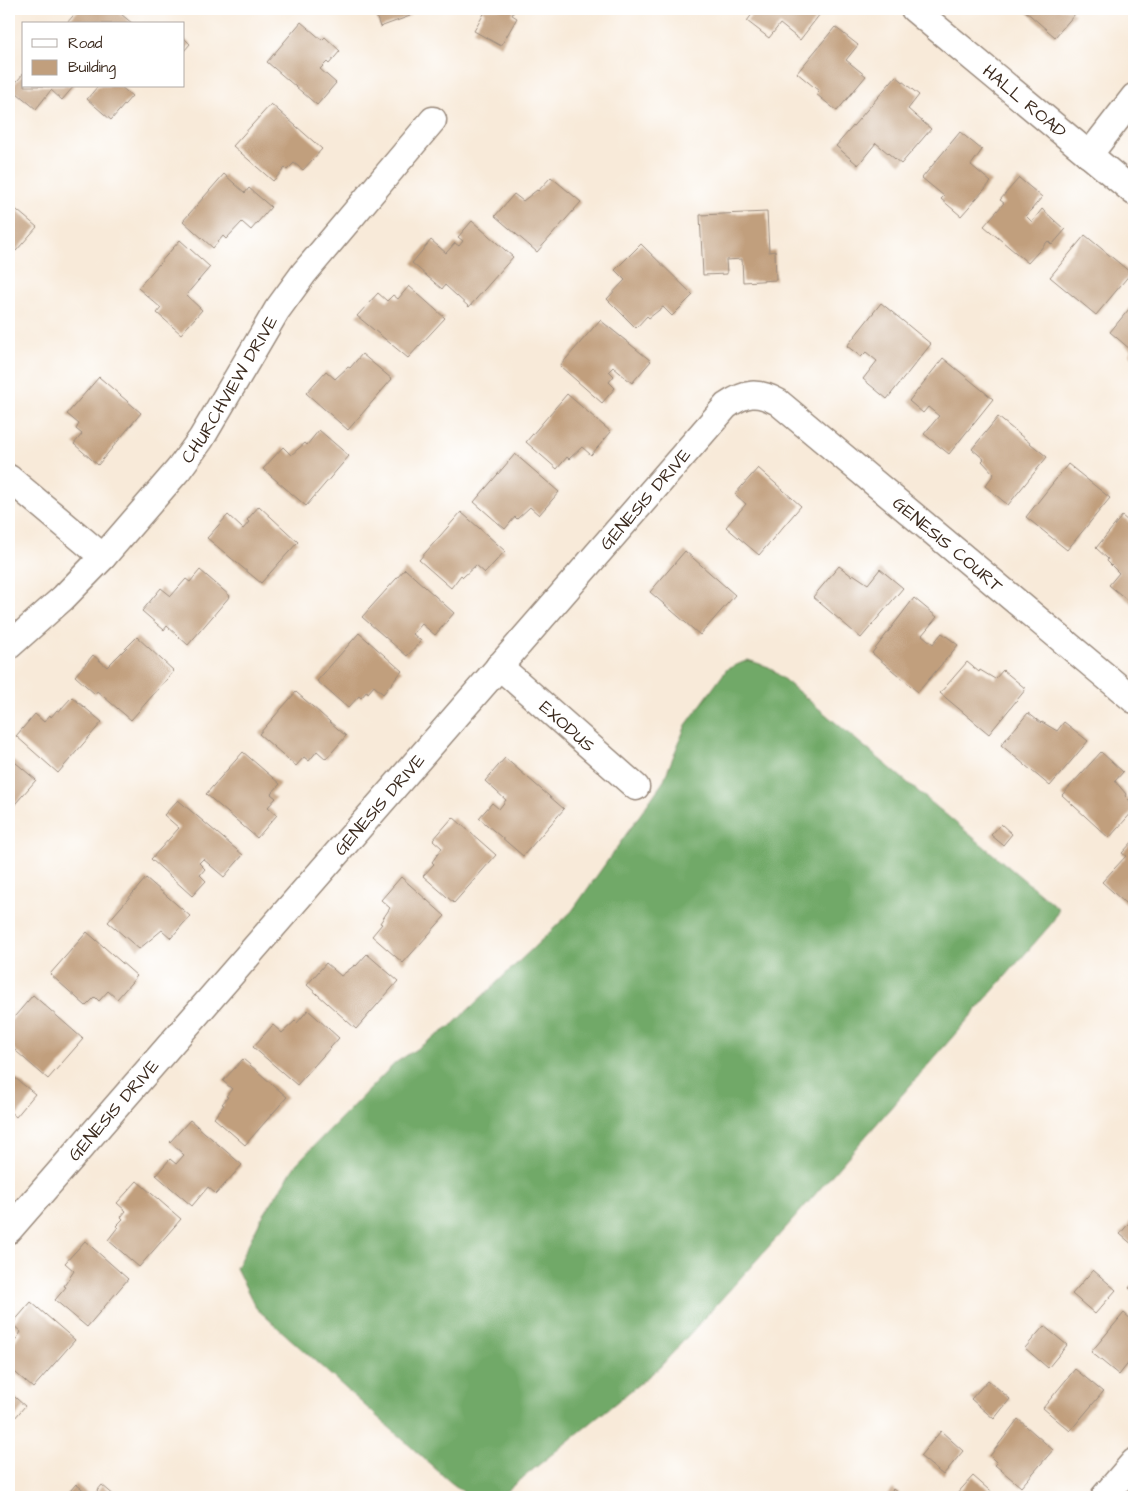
<svg xmlns="http://www.w3.org/2000/svg" width="1143" height="1506" viewBox="0 0 1143 1506" font-family="'Architects Daughter',sans-serif">
	<rect width="100%" height="100%" fill="#fff"/>
	<filter id="ink" filterUnits="userSpaceOnUse"><feTurbulence type="fractalNoise" baseFrequency=".02" numOctaves="2"/><feDisplacementMap in="SourceGraphic" scale="10" xChannelSelector="R" yChannelSelector="G"/><feConvolveMatrix kernelMatrix="1 2 1 2 8 2 1 2 1" color-interpolation-filters="sRGB"/></filter>
	<filter id="wash" filterUnits="userSpaceOnUse"><feTurbulence type="fractalNoise" baseFrequency=".0096" numOctaves="4" result="noise"/><feDisplacementMap in="SourceGraphic" scale="20" xChannelSelector="R" yChannelSelector="G"/><feGaussianBlur stdDeviation="1.12" result="paint"/><feColorMatrix in="noise" values="0 0 0 0 0 0 0 0 0 0 0 0 0 0 0 0 0 1.4 0 .05"/><feComposite in="paint" operator="in"/></filter>
	<g filter="url(#wash)">
		<rect width="100%" height="100%" fill="#f8ead9"/>
		<polygon fill="#71a967" stroke="#566a42" points="748,660 769,667 1059,909 1052,923 791,1222 660,1367 499,1497 470,1497 449,1481 256,1308 236,1268 261,1219 297,1163 395,1063 450,1027 572,911 663,782 686,725 727,669"/>
		<g id="blocks">
			<g fill="#c19f7d">
				<polygon points="79,9 115,9 133,24 66,24"/>
				<polygon points="374,9 408,9 410,16 380,27"/>
				<polygon points="480,9 515,9 512,15 517,18 501,46 474,31 485,12"/>
				<polygon points="756,9 813,9 820,14 800,40 780,24 769,38 747,21"/>
				<polygon points="1023,9 1069,9 1075,14 1055,37"/>
				<polygon points="301,22 322,40 325,37 340,51 329,64 327,62 320,69 336,83 317,105 267,62"/>
				<polygon points="835,27 858,45 846,60 866,76 837,111 816,94 819,91 797,73"/>
				<polygon points="184,38 190,44 184,51"/>
				<polygon points="24,73 24,86 74,86 62,100 51,90 36,109 11,88"/>
				<polygon points="896,76 919,95 908,109 931,129 901,164 876,143 858,165 836,146"/>
				<polygon points="98,86 120,86 132,96 111,120 87,99"/>
				<polygon points="271,104 322,149 303,170 294,163 287,170 285,168 273,181 233,146"/>
				<polygon points="960,132 982,150 971,165 991,182 961,216 941,199 944,196 922,178"/>
				<polygon points="224,174 245,193 249,188 271,207 251,230 242,222 226,239 223,236 213,248 183,221"/>
				<polygon points="551,177 581,202 537,252 495,216 514,194 523,201 537,190 538,191"/>
				<polygon points="1019,178 1042,197 1026,216 1032,222 1042,209 1065,230 1052,245 1048,241 1028,263 984,226 1004,203 1000,200"/>
				<polygon points="12,206 37,227 16,251 9,245 9,210"/>
				<polygon points="767,212 769,252 775,251 776,280 743,282 742,259 726,260 727,274 703,275 700,215"/>
				<polygon points="472,221 513,257 469,307 445,285 442,289 412,263 431,240 446,253 455,243 459,246 463,241 458,237"/>
				<polygon points="1085,235 1131,273 1096,315 1050,277"/>
				<polygon points="180,240 210,267 186,295 202,310 181,334 157,313 161,308 138,288"/>
				<polygon points="641,244 693,295 672,316 663,307 649,318 647,316 636,328 607,299 625,280 615,270"/>
				<polygon points="409,286 445,318 408,358 357,316 378,293 387,301 393,295 398,299"/>
				<polygon points="881,303 931,344 887,399 863,379 877,361 866,352 861,357 847,346"/>
				<polygon points="1134,303 1134,358 1129,354 1131,350 1110,332"/>
				<polygon points="600,320 651,361 632,383 613,367 609,371 614,376 609,382 615,388 602,403 560,366"/>
				<polygon points="362,354 392,379 348,430 306,393 326,371 335,379 348,367 350,368"/>
				<polygon points="943,358 993,399 949,454 924,434 939,416 928,407 923,413 909,401"/>
				<polygon points="99,377 141,413 98,465 74,444 82,434 76,429 79,424 67,414"/>
				<polygon points="567,394 611,432 591,455 582,447 569,459 567,457 557,469 526,442"/>
				<polygon points="998,417 1047,457 1008,505 985,486 994,474 982,461 984,459 972,449"/>
				<polygon points="319,430 349,456 306,506 263,469 283,447 291,455 305,443 307,445"/>
				<polygon points="515,454 559,492 539,515 530,507 517,519 515,517 505,529 474,502"/>
				<polygon points="1068,464 1110,498 1067,550 1026,517"/>
				<polygon points="758,468 801,506 759,555 726,527 746,504 735,494"/>
				<polygon points="259,506 298,542 261,583 207,538 228,515 243,529 249,522 247,520"/>
				<polygon points="461,512 505,551 485,573 476,565 463,577 461,575 451,588 419,560"/>
				<polygon points="1122,516 1134,526 1134,601 1132,604 1109,585 1119,573 1107,561 1108,559 1096,548"/>
				<polygon points="685,551 735,595 700,635 650,592"/>
				<polygon points="839,566 852,576 853,574 868,584 880,569 903,588 861,638 813,597"/>
				<polygon points="405,569 454,613 435,635 422,624 413,634 421,641 407,656 362,617"/>
				<polygon points="200,570 230,596 188,645 167,626 164,630 142,611 161,588 171,596 186,579 190,582"/>
				<polygon points="914,598 937,617 922,635 933,644 942,633 958,645 918,692 872,653"/>
				<polygon points="359,633 402,671 383,694 374,686 368,693 367,691 361,698 359,696 348,708 317,681"/>
				<polygon points="137,637 174,671 131,720 97,691 95,694 75,676 93,655 107,667"/>
				<polygon points="967,662 979,672 980,670 995,679 1003,670 1026,689 989,734 940,693"/>
				<polygon points="296,692 346,736 326,759 317,751 309,761 304,757 296,766 259,734"/>
				<polygon points="72,697 102,722 58,773 16,736 35,714 44,722 50,715 51,717 57,710 59,711"/>
				<polygon points="1028,713 1041,723 1042,722 1057,731 1064,722 1088,741 1050,786 1001,745"/>
				<polygon points="243,752 280,784 271,794 276,798 268,807 277,815 257,838 206,794"/>
				<polygon points="1101,752 1123,772 1115,781 1126,794 1125,796 1134,805 1134,810 1109,838 1062,795"/>
				<polygon points="9,757 36,780 9,811"/>
				<polygon points="505,758 564,809 523,856 479,818 492,803 499,809 506,800 485,781"/>
				<polygon points="178,800 243,855 224,877 203,859 199,863 205,869 200,875 206,881 192,896 151,859 179,828 164,815"/>
				<polygon points="453,817 496,855 454,903 423,876 434,864 432,862 442,848 433,840"/>
				<polygon points="1001,824 1012,834 1003,845 991,835"/>
				<polygon points="1134,840 1134,911 1102,882 1126,856 1122,853"/>
				<polygon points="401,877 445,916 403,963 372,936 382,924 380,923 390,908 381,900"/>
				<polygon points="146,878 190,916 171,938 162,930 139,949 108,922"/>
				<polygon points="87,932 137,976 117,999 108,991 99,1001 95,997 86,1006 50,974"/>
				<polygon points="367,954 398,981 356,1029 307,985 326,963 341,976 355,965 356,966"/>
				<polygon points="33,995 83,1039 48,1079 9,1045 9,1023"/>
				<polygon points="308,1010 339,1038 297,1085 253,1047 273,1025 282,1033 295,1021 297,1023"/>
				<polygon points="243,1059 287,1097 245,1145 214,1118 224,1105 222,1104 228,1097 226,1096 232,1089 223,1081"/>
				<polygon points="9,1075 14,1080 15,1078 35,1094 16,1117 9,1111"/>
				<polygon points="190,1120 242,1165 216,1194 208,1187 192,1206 156,1175 170,1159 176,1164 184,1155 170,1142"/>
				<polygon points="137,1181 181,1219 139,1267 108,1240 118,1227 116,1226 123,1219 121,1217 126,1211 117,1203"/>
				<polygon points="1134,1217 1134,1246 1120,1234"/>
				<polygon points="85,1241 128,1279 87,1327 55,1300 66,1287 64,1286 74,1271 65,1263"/>
				<polygon points="1093,1270 1116,1290 1095,1314 1072,1294"/>
				<polygon points="1134,1282 1134,1292 1129,1288"/>
				<polygon points="31,1302 75,1340 33,1388 9,1367 9,1353 13,1348 11,1347 21,1332 12,1324"/>
				<polygon points="1124,1313 1134,1322 1134,1356 1119,1375 1091,1352"/>
				<polygon points="1044,1326 1067,1345 1048,1368 1025,1348"/>
				<polygon points="1075,1369 1103,1392 1070,1431 1043,1408"/>
				<polygon points="988,1380 1010,1399 994,1419 971,1399"/>
				<polygon points="9,1392 25,1406 9,1425"/>
				<polygon points="1018,1419 1053,1450 1021,1487 995,1465 997,1463 990,1456"/>
				<polygon points="941,1431 963,1451 943,1475 920,1456"/>
				<polygon points="973,1476 997,1497 954,1497"/>
				<polygon points="76,1484 92,1497 65,1497"/>
				<polygon points="102,1485 116,1497 92,1497"/>
				<polygon points="893,1489 903,1497 886,1497"/>
			</g>
		</g>
	</g>
	<g filter="url(#ink)">
		<use href="#blocks" fill-opacity="0" stroke="#9a8a7c" stroke-width="1"/>
		<g fill="none" stroke-linecap="round" stroke-linejoin="round">
			<g stroke="#9a8a7c" stroke-width="29">
				<g id="street">
					<path id="s1" d="M 914,9 L 1134,192"/>
					<polyline points="1089,155 1134,97"/>
					<polyline points="9,478 103,557"/>
					<path id="s2" d="M 9,646 L 63,598 L 103,557 L 179,469 L 201,439 L 277,310 L 304,273 L 433,120"/>
					<path id="s3" d="M 499,666 L 636,787"/>
					<path id="s4" d="M 9,1230 L 726,406 C 746,392 757,391 778,402 L 1134,700"/>
					<polyline points="1104,1497 1134,1462"/>
				</g>
			</g>
			<use href="#street" stroke="#fff" stroke-width="26"/>
		</g>
	</g>
	<g text-anchor="middle" dominant-baseline="central" stroke-width="4.5" stroke-linejoin="round" paint-order="stroke">
		<g font-size="18" fill="#3b2a1e" stroke="#fff">
			<text stroke="none"><textPath href="#s1" startOffset="144">HALL ROAD</textPath></text>
			<text stroke="none"><textPath href="#s2" startOffset="340">CHURCHVIEW DRIVE</textPath></text>
			<text stroke="none"><textPath href="#s4" startOffset="969">GENESIS DRIVE</textPath></text>
			<text stroke="none"><textPath href="#s4" startOffset="1370">GENESIS COURT</textPath></text>
			<text stroke="none"><textPath href="#s3" startOffset="91">EXODUS</textPath></text>
			<text stroke="none"><textPath href="#s4" startOffset="564">GENESIS DRIVE</textPath></text>
			<text stroke="none"><textPath href="#s4" startOffset="159">GENESIS DRIVE</textPath></text>
		</g>
	</g>
	<rect width="1143" height="1506" fill="none" stroke="#fff" stroke-width="30"/>
	<rect x="22" y="22" width="162" height="65" fill="#ffffff" stroke="#b1aaa5"/>
	<rect x="32" y="39" width="25" height="8" fill="#ffffff" stroke="#b1aaa5"/>
	<text x="68" y="48" font-size="15" fill="#3b2a1e">Road</text>
	<rect x="32" y="60" width="25" height="15" fill="#c19f7d" stroke="#b1aaa5"/>
	<text x="68" y="72" font-size="15" fill="#3b2a1e">Building</text>
</svg>
